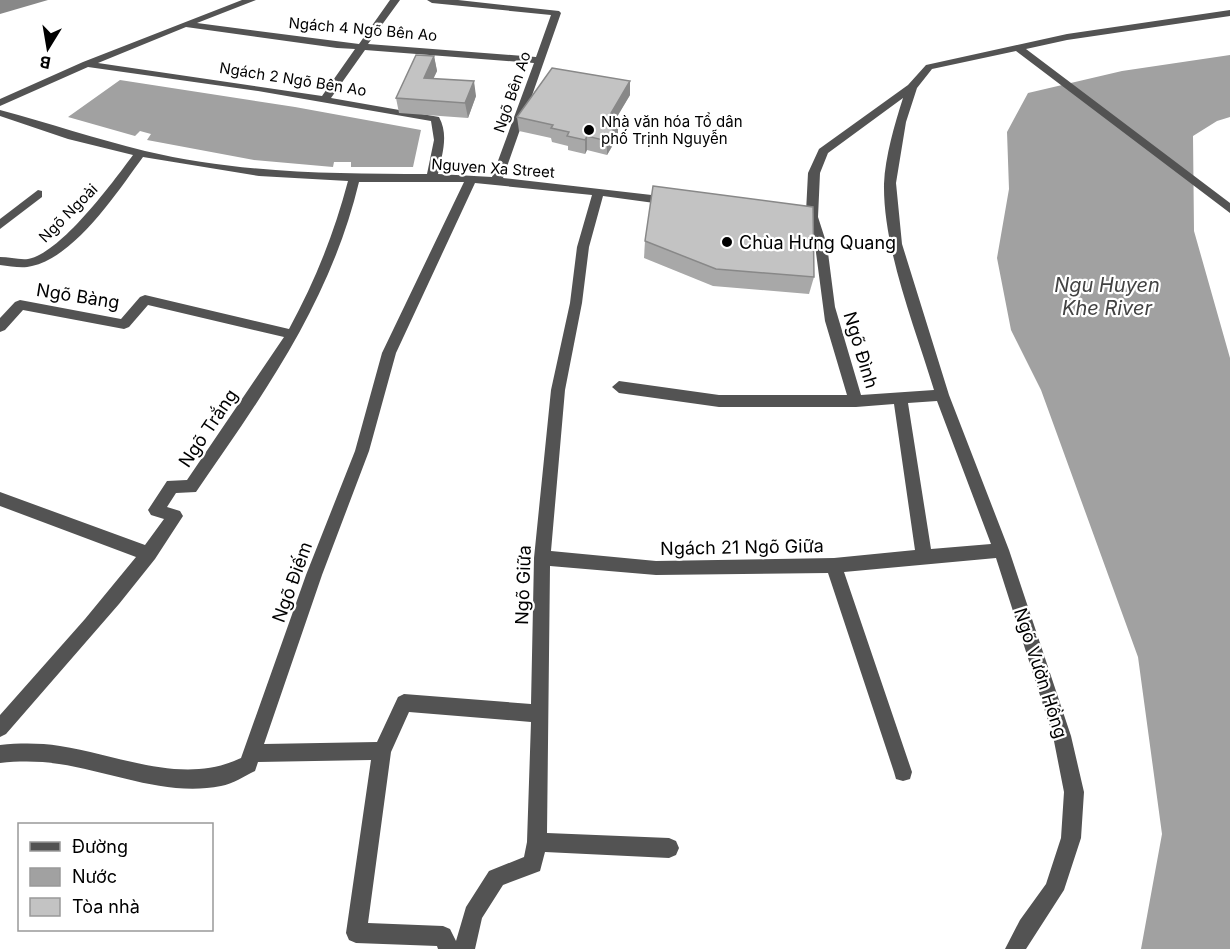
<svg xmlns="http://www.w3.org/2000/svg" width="1230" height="949" viewBox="0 0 1230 949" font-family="Inter,sans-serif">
	<rect width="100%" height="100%" fill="#fff"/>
	<g fill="#a1a1a1">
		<polygon points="1230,55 1230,117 1217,121 1193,136 1194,231 1230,358 1230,949 1141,949 1162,834 1138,657 1041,390 1011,330 997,258 1009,189 1007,132 1028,93 1122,71"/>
		<polygon points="120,80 295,107 421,130 413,167 351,167 351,162 334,162 333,167 254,160 147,140 151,134 140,131 135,136 68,117"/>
	</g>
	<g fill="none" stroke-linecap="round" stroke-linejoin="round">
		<g fill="#535353" fill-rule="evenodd">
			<path d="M 242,0 L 256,0 L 197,23 L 359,44 L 390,0 L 400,0 L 368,44 L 536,57 L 551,15 L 432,3 L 427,0 L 458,0 L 559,11 L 561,13 L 503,178 L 669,197 L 675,201 L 669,205 L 603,196 L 589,247 L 582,303 L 565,390 L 551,551 L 656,561 L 834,558 L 915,550 L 894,404 L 856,407 L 719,407 L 619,393 L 612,387 L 619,381 L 719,395 L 847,395 L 825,321 L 815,245 L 808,220 L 798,216 L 800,213 L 806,212 L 808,173 L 819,149 L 908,85 L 926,65 L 1067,34 L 1230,10 L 1230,16 L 1067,40 L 1026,49 L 1230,203 L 1230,213 L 1016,51 L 932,69 L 917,88 L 906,122 L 896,183 L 902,244 L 949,395 L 1009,550 L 1071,736 L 1084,792 L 1081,838 L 1064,890 L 1026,949 L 1005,949 L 1020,920 L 1046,884 L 1061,838 L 1064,792 L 1053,736 L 996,558 L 844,572 L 912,772 L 910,779 L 903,781 L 896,779 L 894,772 L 828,573 L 656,575 L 550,566 L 547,833 L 669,838 L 676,841 L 679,848 L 676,855 L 669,858 L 545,852 L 540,871 L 503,885 L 482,918 L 475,949 L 438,949 L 437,946 L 356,943 L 349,940 L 346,933 L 371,760 L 258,762 L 255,771 C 244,776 233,784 221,786 C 167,797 113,772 59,764 C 39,761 20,761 0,763 L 0,745 C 21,743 40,743 60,746 C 120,755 183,786 241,758 L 306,575 L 355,451 L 382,353 L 464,182 L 359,182 C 330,302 265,392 196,492 L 176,493 L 167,507 L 180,511 L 183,516 L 155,559 L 119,604 L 6,734 L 0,737 L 0,715 L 85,619 L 136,557 L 0,506 L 0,492 L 145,545 L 164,519 L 151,515 L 148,510 L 167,481 L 187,480 L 284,337 L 148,305 L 129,327 L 124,329 L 23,310 L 5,330 L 0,332 L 0,318 L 15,302 L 20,300 L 121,319 L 140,297 L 145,295 L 289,329 C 315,281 334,234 348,181 L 259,176 L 143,157 C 118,191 75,257 32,266 C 22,269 11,266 0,265 L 0,257 C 9,257 19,260 28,259 C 61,253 113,182 133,155 L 68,139 L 0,116 L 0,110 C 49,123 96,139 145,151 C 238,173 332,174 427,174 L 434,140 L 431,121 L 258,91 L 88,67 L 0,106 L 0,99 L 83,62 ZM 186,27 L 337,48 L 355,49 L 322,96 L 98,63 ZM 365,50 L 534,63 L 492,177 L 438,174 C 442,155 449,135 439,117 L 331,98 ZM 903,98 C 895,123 885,157 884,184 C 883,249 915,327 934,390 L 861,395 L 835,307 L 827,245 L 818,217 L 820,173 L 828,153 ZM 475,183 L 592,195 L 577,247 L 570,303 L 551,390 L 534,558 L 531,704 L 404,694 L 398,697 L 377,742 L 264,744 L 322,575 L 369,451 L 396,353 ZM 937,401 L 991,544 L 931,549 L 908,403 ZM 409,712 L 531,722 L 527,842 L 524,857 L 489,871 L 466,907 L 456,941 L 450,929 L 443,926 L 368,923 L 391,752 Z"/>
			<polygon points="38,190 42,191 42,197 0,229 0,219"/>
		</g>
	</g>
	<g fill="#a8a8a8">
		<polygon points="434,56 437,71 433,79 476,96 468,118 399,113 396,98"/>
		<polygon points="630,95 614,121 618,136 607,155 587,150 585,154 568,150 568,146 552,142 551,138 519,131 517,117"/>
		<polygon points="645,241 814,277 809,294 713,286 644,258"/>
	</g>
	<g fill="#888">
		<polygon points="0,0 48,0 0,14"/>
		<polygon points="434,56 437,71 427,92 424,78"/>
		<polygon points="474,81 476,96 468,118 465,103"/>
		<polygon points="630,81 630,95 607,134 607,120"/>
		<polygon points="618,122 618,136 607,155 607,141"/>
		<polygon points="587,136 587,150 585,154 585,140"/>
	</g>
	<g fill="#c3c3c3" stroke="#888" stroke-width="1.5">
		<polygon points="416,55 434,56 424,78 474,81 465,103 396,98"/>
		<polygon points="552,68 630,81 607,120 618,122 607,141 587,136 585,140 567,136 569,132 551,128 553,125 517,117"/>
		<polygon points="653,186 813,207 814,277 716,269 645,241"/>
	</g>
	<g fill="#000" stroke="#fff" stroke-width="2">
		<circle cx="589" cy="130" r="6"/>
		<circle cx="727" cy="242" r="6"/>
	</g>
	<g text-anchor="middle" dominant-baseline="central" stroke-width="4.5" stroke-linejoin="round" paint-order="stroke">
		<g font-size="15" fill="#000" stroke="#fff">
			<text transform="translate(363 29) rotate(5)">Ngách 4 Ngõ Bên Ao</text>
			<text transform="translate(293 79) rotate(9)">Ngách 2 Ngõ Bên Ao</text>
			<text transform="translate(512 92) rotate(-71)">Ngõ Bên Ao</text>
			<text transform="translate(493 168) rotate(4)">Nguyen Xa Street</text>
			<text transform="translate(68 213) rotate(-45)">Ngõ Ngoài</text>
		</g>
		<g font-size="15" fill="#000" stroke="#fff" text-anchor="start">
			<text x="601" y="121">Nhà văn hóa Tổ dân<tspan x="601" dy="17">phố Trịnh Nguyễn</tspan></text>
		</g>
		<g font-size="18" fill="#000" stroke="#fff" text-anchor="start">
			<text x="739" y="242">Chùa Hưng Quang</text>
		</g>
		<g font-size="18" fill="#000" stroke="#fff">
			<text transform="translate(78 296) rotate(9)">Ngõ Bàng</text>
			<text transform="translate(861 350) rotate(73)">Ngõ Đình</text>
			<text transform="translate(208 428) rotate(-56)">Ngõ Trắng</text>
			<text transform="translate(742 547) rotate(-1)">Ngách 21 Ngõ Giữa</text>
			<text transform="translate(292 582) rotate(-70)">Ngõ Điếm</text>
			<text transform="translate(523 585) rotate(-88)">Ngõ Giữa</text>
			<text transform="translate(1041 673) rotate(72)">Ngõ Vườn Hồng</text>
		</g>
		<g font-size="20" font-style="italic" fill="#424242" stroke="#fff">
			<text x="1107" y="285">Ngu Huyen<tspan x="1107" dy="23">Khe River</tspan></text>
		</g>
	</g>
	<rect x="18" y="823" width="195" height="108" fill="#ffffff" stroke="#999999" stroke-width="1.5"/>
	<rect x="30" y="842" width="30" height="9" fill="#535353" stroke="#999999" stroke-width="1.5"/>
	<text x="72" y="853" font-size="18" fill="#000000">Đường</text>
	<rect x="30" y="868" width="30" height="18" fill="#a1a1a1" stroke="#999999" stroke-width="1.5"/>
	<text x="72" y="883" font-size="18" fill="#000000">Nước</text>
	<rect x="30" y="898" width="30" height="18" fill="#c3c3c3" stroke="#999999" stroke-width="1.5"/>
	<text x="72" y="913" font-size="18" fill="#000000">Tòa nhà</text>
	<g transform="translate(48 48) rotate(191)" stroke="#ffffff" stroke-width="4.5" paint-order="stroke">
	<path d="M0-4.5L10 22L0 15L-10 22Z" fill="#000000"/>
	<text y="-9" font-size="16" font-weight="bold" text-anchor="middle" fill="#000000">B</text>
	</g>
</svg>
